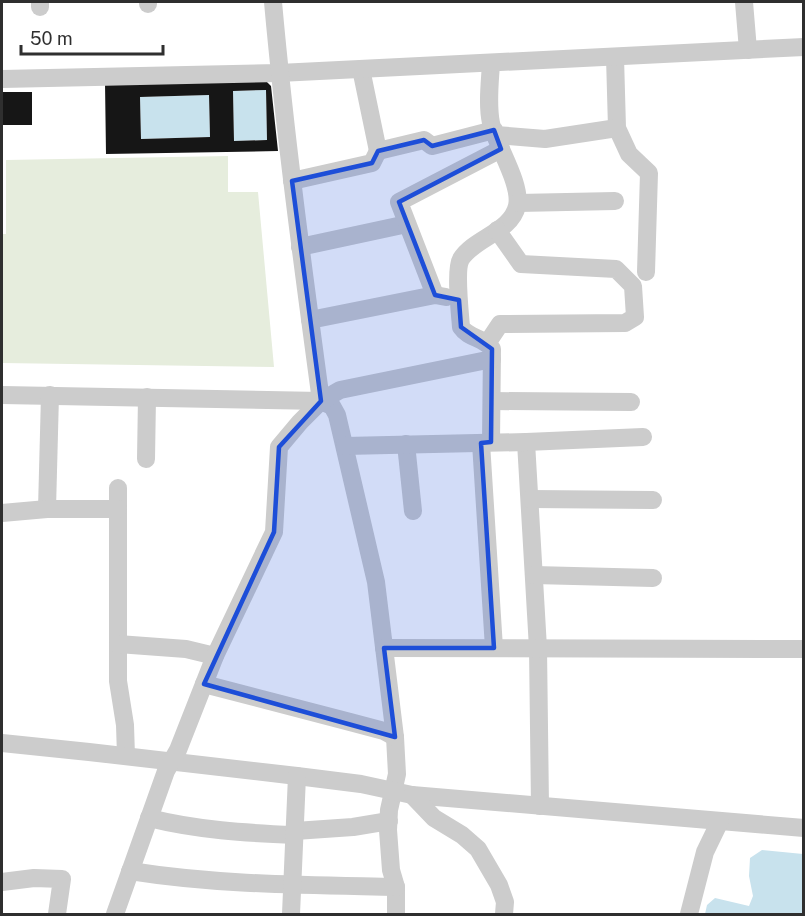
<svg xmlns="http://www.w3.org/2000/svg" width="805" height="916" viewBox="0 0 805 916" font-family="'Public Sans',sans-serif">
	<rect width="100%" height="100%" fill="#fff"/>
	<polygon fill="#e6eddd" points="228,156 228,192 258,192 274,367 2,363 2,234 6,234 6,160"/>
	<g fill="#c8e2ed">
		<polygon points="266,90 267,140 234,141 233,91"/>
		<polygon points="209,95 210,137 141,139 140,97"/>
		<polygon points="762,850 803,854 803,914 705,914 707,905 715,898 749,906 753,896 749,876 750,858"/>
	</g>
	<g fill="#161616" fill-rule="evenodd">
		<path d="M 264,79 L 271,86 L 278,151 L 106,154 L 105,83 ZM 266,90 L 267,140 L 234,141 L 233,91 ZM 209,95 L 210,137 L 141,139 L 140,97 Z"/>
		<rect x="2" y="92" width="30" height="33"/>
	</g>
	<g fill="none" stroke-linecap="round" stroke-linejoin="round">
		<g stroke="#ccc" stroke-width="18">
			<polyline points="744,2 748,50"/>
			<polyline points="148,4 148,2"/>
			<polyline points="40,7 40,2"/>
			<polyline points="615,57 617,128 629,154 649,173 646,272"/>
			<path d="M 491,63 C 490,82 487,104 491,123 C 496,145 522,184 517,206 C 511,232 474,238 461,259 C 455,269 460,314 461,327 C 469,339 484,337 492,349 L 491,442"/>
			<polyline points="361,69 378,151 424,140 432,146 494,130"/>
			<polyline points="2,79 279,73 804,47"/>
			<polyline points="496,135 545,139 617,128"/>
			<polyline points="292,181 372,163 378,151"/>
			<polyline points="518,203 615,201"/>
			<polyline points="300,247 407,224"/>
			<polyline points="435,295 399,202 501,149"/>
			<polyline points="310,320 435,295 446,297"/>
			<polyline points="488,342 500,324 625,323 635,317 633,286 616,269 521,264 497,230"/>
			<path d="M 2,395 L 321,401 C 303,268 285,135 273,2"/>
			<polyline points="321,401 332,406 337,415 376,582 395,737 397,774 389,810 388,830 391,870 396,887 396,914"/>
			<polyline points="492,401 631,402"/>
			<polyline points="526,442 538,648 540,806"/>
			<polyline points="481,443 494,648"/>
			<polyline points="406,444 413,511"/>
			<polyline points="345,446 526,442 643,437"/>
			<polyline points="146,459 147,397"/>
			<polyline points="118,488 118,681 125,725 126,756"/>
			<polyline points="530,499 653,500"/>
			<polyline points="47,509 50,395"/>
			<polyline points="2,513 47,509 118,509"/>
			<polyline points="534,575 653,578"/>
			<polyline points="118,644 186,649 215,656"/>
			<polyline points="384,648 804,649"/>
			<polyline points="204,684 350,722 384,731 395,737"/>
			<polyline points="2,743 89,752 297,776 361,784 412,795 804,828"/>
			<polyline points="412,795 434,818 462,835 478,849 499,885 505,902 504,914"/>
			<path d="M 149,818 C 197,830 245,833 295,835"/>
			<polyline points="295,831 353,827 389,821"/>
			<path d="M 130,871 C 218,885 307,885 396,887"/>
			<polyline points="2,882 34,878 62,879 57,914"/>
			<polyline points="115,914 166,771 178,750 215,656 274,532 279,447 300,422 321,401 340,390 492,359"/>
			<polyline points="291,914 297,776"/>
			<polyline points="689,914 705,852 720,821"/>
		</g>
	</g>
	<path fill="#1d4ed8" fill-opacity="0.2" stroke="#1d4ed8" stroke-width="4.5" stroke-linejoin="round" d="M 494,130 L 501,149 L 399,202 L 435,295 L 459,300 L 461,327 L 492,349 L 491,442 L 481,443 L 494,648 L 384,648 L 395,737 L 204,684 L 274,532 L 279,447 L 321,401 L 292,181 L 372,163 L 378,151 L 424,140 L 432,146 Z"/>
	<rect width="805" height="916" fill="none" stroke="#2f2f2f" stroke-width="6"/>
	<path d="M21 45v9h142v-9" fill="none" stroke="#2f2f2f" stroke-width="3"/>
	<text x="30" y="45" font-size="18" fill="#2f2f2f" stroke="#ffffff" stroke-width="4.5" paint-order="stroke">50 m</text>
</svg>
